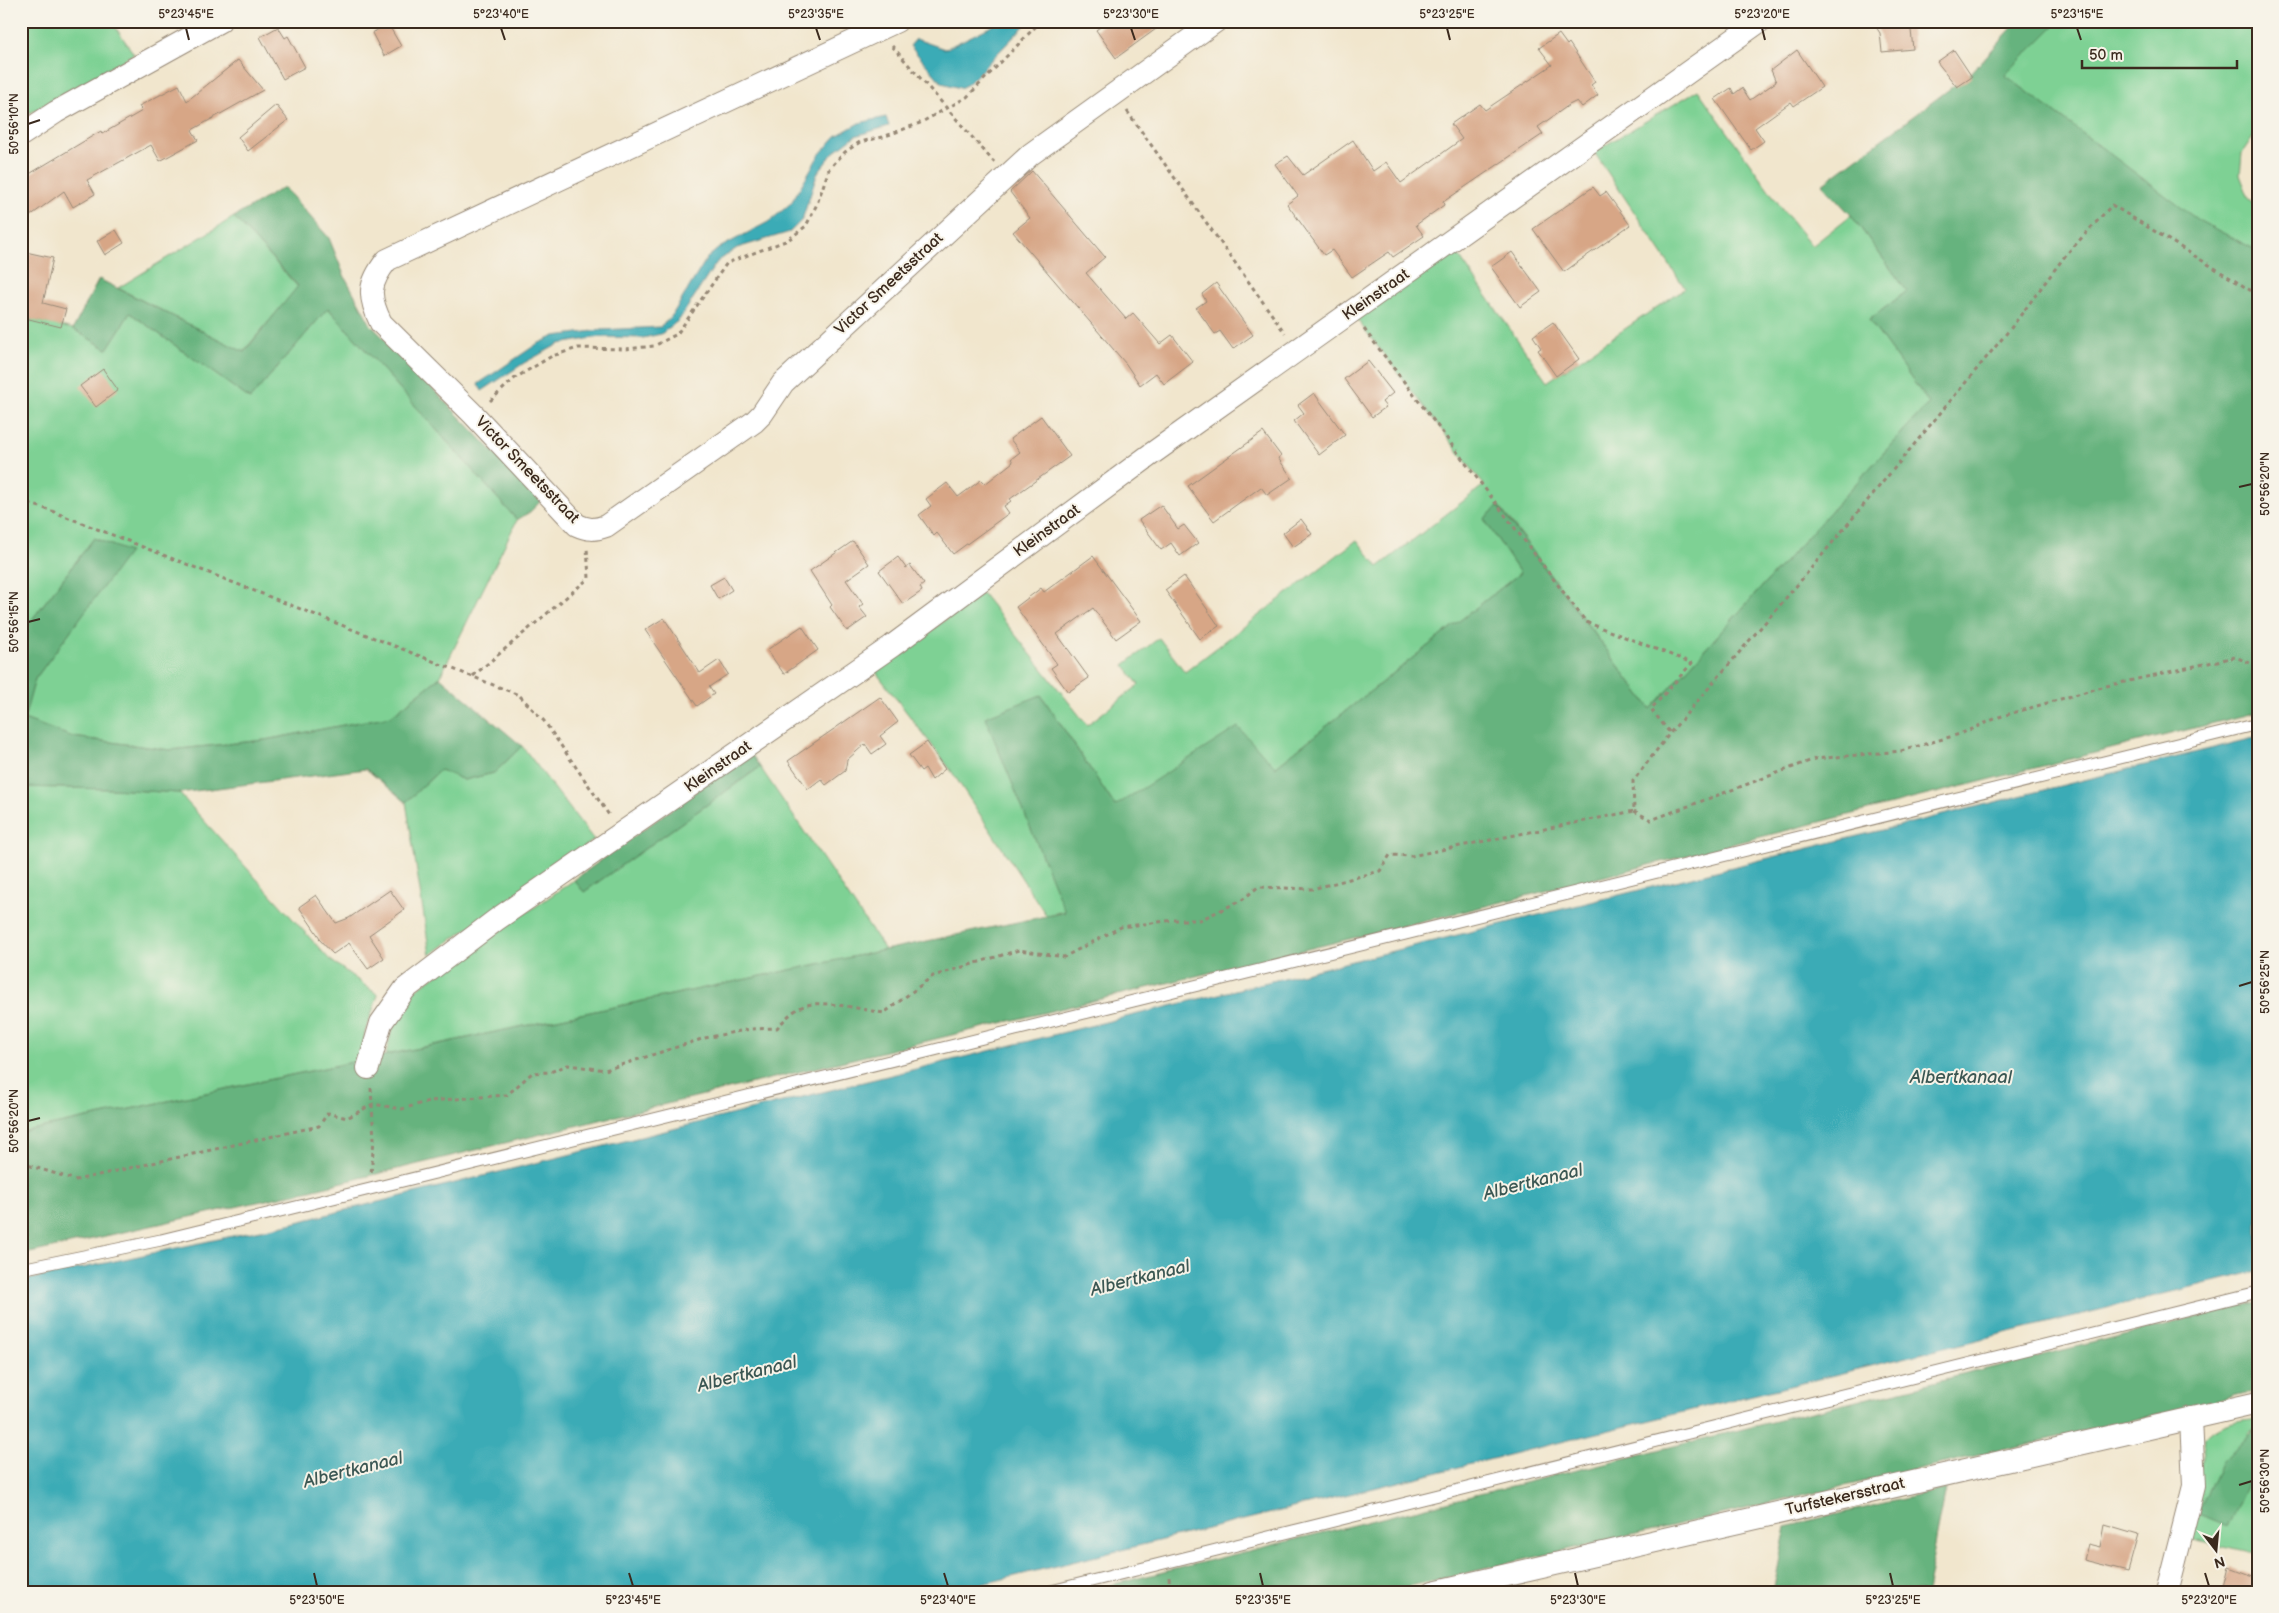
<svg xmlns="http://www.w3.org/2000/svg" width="2279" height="1613" viewBox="0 0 2279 1613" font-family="'Balsamiq Sans',sans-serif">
	<rect width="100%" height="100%" fill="#f7f3e8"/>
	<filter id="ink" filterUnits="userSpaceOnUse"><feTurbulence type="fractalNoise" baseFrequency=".02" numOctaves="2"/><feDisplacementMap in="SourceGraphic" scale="10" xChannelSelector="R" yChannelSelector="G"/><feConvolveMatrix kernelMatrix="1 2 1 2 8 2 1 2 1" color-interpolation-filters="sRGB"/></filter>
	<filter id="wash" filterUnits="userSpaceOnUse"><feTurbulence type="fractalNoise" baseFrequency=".0096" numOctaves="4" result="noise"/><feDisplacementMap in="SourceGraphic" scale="20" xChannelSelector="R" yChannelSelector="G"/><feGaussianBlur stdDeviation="1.12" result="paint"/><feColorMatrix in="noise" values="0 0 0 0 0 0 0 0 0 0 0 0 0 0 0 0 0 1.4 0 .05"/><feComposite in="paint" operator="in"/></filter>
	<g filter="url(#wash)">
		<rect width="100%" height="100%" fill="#f1e6cd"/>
		<g fill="#7ed194" stroke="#5c7e59">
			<polygon points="21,21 111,21 134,54 30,113 21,103"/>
			<polygon points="2059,21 2258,21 2258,129 2242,153 2240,175 2248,196 2258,209 2258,251 2198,221 2005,75"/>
			<polygon points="1698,90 1783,210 1812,246 1851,215 1907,291 1869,320 1929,403 1651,709 1499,506 1484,519 1520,573 1275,767 1115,806 1041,695 1065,911 1046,915 950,769 875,671 982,593 1087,725 1139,685 1124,665 1159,638 1185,672 1357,540 1378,567 1484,485 1355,317 1454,249 1547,382 1685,288 1594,152"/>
			<polygon points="234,217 298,287 243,352 118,288"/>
			<polygon points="328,308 517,520 440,677 391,716 265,740 170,750 73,737 23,719 35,679 128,552 94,538 21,634 21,317 73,329 107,349 130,313 250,399"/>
			<polygon points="522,746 594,840 430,955 406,802 440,770 464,780 494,773"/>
			<polygon points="760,767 885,950 386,1055 396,1010 415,990 574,880 584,892"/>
			<polygon points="21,787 112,789 179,793 329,959 378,995 365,1032 362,1060 21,1132"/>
			<path d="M 2258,1418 L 2258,1425 L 2248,1433 L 2258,1462 L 2258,1555 L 2188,1539 L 2205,1438 C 2219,1422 2238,1421 2258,1418 Z"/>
		</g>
		<g fill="#66b37e" stroke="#506e4e">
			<polygon points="2018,21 2059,21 2005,75 2198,220 2258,251 2258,712 1490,905 302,1192 21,1255 21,1132 1065,912 985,717 1041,695 1115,806 1238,727 1275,767 1520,573 1484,519 1498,506 1651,709 1929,403 1869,320 1907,291 1851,215 1822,184 1971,73"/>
			<polygon points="284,187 329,238 344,275 371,325 541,501 530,512 517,520 328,308 250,399 130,313 107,349 73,329 99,279 244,352 298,286 234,217"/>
			<polygon points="94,538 129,552 35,679 24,719 73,737 170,750 265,740 391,716 440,677 522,746 494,773 464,780 440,770 406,802 366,769 179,793 112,789 21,787 21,634"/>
			<polygon points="750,752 760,767 584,892 574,880"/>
			<polygon points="2258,1302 2258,1391 1384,1592 1082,1592"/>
			<polygon points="2258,1425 2258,1462 2228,1527 2197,1514 2221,1463"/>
			<polygon points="1946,1489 1926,1592 1773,1592 1786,1526"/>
		</g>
		<g fill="#3aabb6" stroke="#3a6a6a">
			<polygon points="1002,21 1029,21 968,84 960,88 942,83 910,46 916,39 945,49"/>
			<polygon points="886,117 889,126 855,136 834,152 818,172 802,220 790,232 737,248 717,262 679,320 661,334 643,338 600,337 559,344 524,363 482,391 478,384 537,344 555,336 601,330 660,327 671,317 707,258 719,248 770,221 791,203 819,155 836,136 859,123"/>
			<polygon points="2258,737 2258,1271 950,1592 21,1592 21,1281 289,1224"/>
		</g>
		<g id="blocks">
			<g fill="#d7a686">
				<polygon points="1108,21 1167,21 1116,58 1096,30"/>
				<polygon points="1872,21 1910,21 1913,49 1882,52 1880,33"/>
				<polygon points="388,24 401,46 384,56 372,33"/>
				<polygon points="278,27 285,38 288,36 305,67 283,79 260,37"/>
				<polygon points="1559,34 1567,45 1569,43 1595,82 1591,85 1598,95 1582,107 1577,101 1569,105 1538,127 1543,134 1443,202 1444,205 1416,225 1424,236 1393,257 1389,252 1352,277 1332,250 1324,255 1287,204 1298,196 1275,164 1288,156 1303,175 1353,140 1373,171 1386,162 1401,183 1462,139 1451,124 1480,104 1485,110 1552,65 1539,48"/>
				<polygon points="1797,50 1822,87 1794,106 1791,102 1755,128 1764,141 1751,150 1715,99 1731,88 1734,94 1742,88 1750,100 1776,82 1771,70"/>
				<polygon points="1954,50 1972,77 1957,87 1937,62"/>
				<polygon points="238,60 263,90 192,130 198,140 160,161 151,145 87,180 95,194 73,207 64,191 30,216 21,206 21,179 101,131 102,134 142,111 139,106 179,85 187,101"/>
				<polygon points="276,105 288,120 248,151 238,137"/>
				<polygon points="1032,171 1105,257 1086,273 1126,319 1133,313 1160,344 1172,335 1193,362 1164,384 1156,373 1140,385 1126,364 1013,232 1030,218 1010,192"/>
				<polygon points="1593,187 1600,196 1606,192 1630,225 1564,272 1533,229"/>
				<polygon points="116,230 124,243 105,255 97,241"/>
				<polygon points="21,251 53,258 43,303 66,309 61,327 21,317"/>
				<polygon points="1512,252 1541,292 1520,307 1491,267"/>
				<polygon points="1216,283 1253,335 1233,349 1220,331 1215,334 1196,308 1206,301 1202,294"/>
				<polygon points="1553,322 1579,359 1556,376 1538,350 1541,348 1533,336"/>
				<polygon points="1368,361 1393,393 1382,402 1386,407 1372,417 1344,379"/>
				<polygon points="103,369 118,390 96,407 80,386"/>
				<polygon points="1314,393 1345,435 1319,455 1294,421 1304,413 1298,405"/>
				<polygon points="1041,416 1070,456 1010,499 1011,501 1004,506 1009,513 953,554 937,533 934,536 919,515 931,506 926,499 947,483 958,497 981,480 985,484 1013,462 1011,459 1020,452 1010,439"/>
				<polygon points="1263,432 1281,456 1278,458 1292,478 1267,495 1261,487 1214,521 1188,486"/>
				<polygon points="1161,505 1178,529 1184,525 1198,543 1180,556 1171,543 1161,550 1139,520"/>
				<polygon points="1301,519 1312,534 1293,547 1283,533"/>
				<polygon points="853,541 869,564 846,580 863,604 859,607 867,617 847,631 830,607 832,605 810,571"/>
				<polygon points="1093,556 1141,621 1116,639 1093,608 1057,634 1089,678 1068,692 1051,668 1057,664 1016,607 1041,588 1044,592"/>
				<polygon points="898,557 906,568 910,565 924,584 920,587 922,591 903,604 879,571"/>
				<polygon points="1184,576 1219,626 1200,639 1165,590"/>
				<polygon points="724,577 732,590 718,599 710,585"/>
				<polygon points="664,618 700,673 719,660 728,674 709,687 714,694 697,706 645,630"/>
				<polygon points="802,626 818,650 784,674 767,650"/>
				<polygon points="880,697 898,722 880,736 886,744 872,754 865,744 847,760 845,771 826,785 821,779 808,789 788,761"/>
				<polygon points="927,742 945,769 932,780 925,768 921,771 909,755"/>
				<polygon points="390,890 404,910 369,935 384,958 368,969 349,943 333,954 319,939 320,938 299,907 316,895 336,923 349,918"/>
				<polygon points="2104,1525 2138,1535 2128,1571 2084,1560 2088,1544 2100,1547"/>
				<polygon points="2229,1567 2258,1578 2258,1592 2223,1592"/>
			</g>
		</g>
	</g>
	<g filter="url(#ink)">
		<use href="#blocks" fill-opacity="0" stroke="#968876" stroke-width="1"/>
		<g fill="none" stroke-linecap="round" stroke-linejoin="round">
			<g stroke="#968876" stroke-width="13">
				<g id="lane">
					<polyline points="21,1269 161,1240 370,1189 2258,724"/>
					<polyline points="1047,1592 2258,1292"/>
				</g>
			</g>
			<g stroke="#968876" stroke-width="24">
				<g id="street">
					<path d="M 897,21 L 387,260 C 368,284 368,296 381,323 L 474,415 L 577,525 C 588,530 595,530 606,526 L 754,422 L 762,414 L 783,383 L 1031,154 L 1216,21"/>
					<polyline points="21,135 56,112 220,21"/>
					<polyline points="368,1068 381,1023 405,989 496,920 892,646 1150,455 1760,21"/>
					<polyline points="1433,1592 2258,1403"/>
					<polyline points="2167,1592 2194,1486 2191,1418"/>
				</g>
			</g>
			<g stroke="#968876" stroke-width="3" stroke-dasharray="4 4" stroke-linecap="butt">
				<polyline points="892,46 994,162"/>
				<polyline points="1127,111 1285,333"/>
				<polyline points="1364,329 1586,622 1692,663 1651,709 1670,733"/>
				<polyline points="490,401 515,378 552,356 578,348 626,349 654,346 677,334 727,263 788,240 806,226 817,204 829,169 845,152 860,142 883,137 920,123 967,97 1041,21"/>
				<polyline points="21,501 49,510 519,695 544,721 609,815"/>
				<polyline points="473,676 589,578 587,548"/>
				<polyline points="1634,811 1651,820 1815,759 1901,751 1960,734 1999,717 2102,687 2235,657 2258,666"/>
				<polyline points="371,1088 374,1139 371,1174"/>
				<path d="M 21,1163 L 76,1180 L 319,1126 L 328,1113 L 347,1118 L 373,1104 L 402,1109 L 429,1101 L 507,1095 L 532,1073 L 550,1072 L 568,1065 L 605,1070 L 705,1038 L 750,1029 L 777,1028 C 785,1019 793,1010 804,1006 C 822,999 864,1010 884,1013 L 933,976 L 1019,950 L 1064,957 L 1121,927 L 1174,920 L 1200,920 L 1242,900 L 1258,887 L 1312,889 L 1380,871 L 1390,855 L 1411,856 L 1634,811 L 1633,781 L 1670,733 L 1798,584 L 2011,328 L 2065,256 L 2112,205 L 2258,295"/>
				<polyline points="1169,1577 1170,1592"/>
			</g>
			<use href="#lane" stroke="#fff" stroke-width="11"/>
			<use href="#street" stroke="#fff" stroke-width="22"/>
		</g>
	</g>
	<path fill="none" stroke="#3b2a1e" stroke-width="2" d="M 186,28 L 189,40M 501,28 L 505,40M 816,28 L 820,40M 1131,28 L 1135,40M 1447,28 L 1450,40M 1762,28 L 1765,40M 2077,28 L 2081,40M 28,124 L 40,120M 2239,487 L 2252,484M 28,622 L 40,619M 2239,986 L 2252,982M 28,1121 L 40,1118M 2239,1485 L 2252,1481M 314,1573 L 317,1586M 629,1573 L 633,1586M 944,1573 L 948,1586M 1260,1573 L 1263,1586M 1575,1573 L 1578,1586M 1890,1573 L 1893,1586M 2205,1573 L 2209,1586"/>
	<g text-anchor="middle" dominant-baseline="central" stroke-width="4" stroke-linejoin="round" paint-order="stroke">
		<g font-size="16" fill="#3b2a1e" stroke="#f7f3e8">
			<text transform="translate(889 284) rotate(-43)">Victor Smeetsstraat</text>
			<text transform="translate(1376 295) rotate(-35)">Kleinstraat</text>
			<text transform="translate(527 470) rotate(46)">Victor Smeetsstraat</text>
			<text transform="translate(1047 531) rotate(-36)">Kleinstraat</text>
			<text transform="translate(718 767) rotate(-35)">Kleinstraat</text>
			<text transform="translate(1845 1497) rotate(-13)">Turfstekersstraat</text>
		</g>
		<g font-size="18" font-style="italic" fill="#3b5753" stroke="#f7f3e8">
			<text x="1961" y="1077">Albertkanaal</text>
			<text transform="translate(1533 1182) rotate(-14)">Albertkanaal</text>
			<text transform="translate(1140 1278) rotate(-14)">Albertkanaal</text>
			<text transform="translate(747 1374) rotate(-14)">Albertkanaal</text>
			<text transform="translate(353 1470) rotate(-14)">Albertkanaal</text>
		</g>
	</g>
	<rect width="2279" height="1613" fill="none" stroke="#f7f3e8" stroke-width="55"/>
	<g transform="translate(2216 1550) rotate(164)" stroke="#f7f3e8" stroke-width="4" paint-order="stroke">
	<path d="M0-4L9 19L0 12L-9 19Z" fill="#3b2a1e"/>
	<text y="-8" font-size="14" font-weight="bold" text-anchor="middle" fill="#3b2a1e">N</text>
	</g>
	<path d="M2082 60v8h155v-8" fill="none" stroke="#3b2a1e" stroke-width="2.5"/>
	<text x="2089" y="60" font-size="15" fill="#3b2a1e" stroke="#f7f3e8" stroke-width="4" paint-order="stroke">50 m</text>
	<rect x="28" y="28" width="2224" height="1558" fill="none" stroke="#3b2a1e" stroke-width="2"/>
	<g font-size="12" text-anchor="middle" fill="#3b2a1e">
		<text x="186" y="18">5°23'45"E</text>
		<text x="501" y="18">5°23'40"E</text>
		<text x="816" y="18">5°23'35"E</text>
		<text x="1131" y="18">5°23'30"E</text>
		<text x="1447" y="18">5°23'25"E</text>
		<text x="1762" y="18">5°23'20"E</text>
		<text x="2077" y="18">5°23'15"E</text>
		<text transform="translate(14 124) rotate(-90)" y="4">50°56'10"N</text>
		<text transform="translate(2265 484) rotate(-90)" y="4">50°56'20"N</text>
		<text transform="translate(14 622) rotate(-90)" y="4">50°56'15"N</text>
		<text transform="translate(2265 982) rotate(-90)" y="4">50°56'25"N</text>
		<text transform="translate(14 1121) rotate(-90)" y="4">50°56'20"N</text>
		<text transform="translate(2265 1481) rotate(-90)" y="4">50°56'30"N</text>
		<text x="317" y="1604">5°23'50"E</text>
		<text x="633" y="1604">5°23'45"E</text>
		<text x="948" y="1604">5°23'40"E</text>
		<text x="1263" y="1604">5°23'35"E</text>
		<text x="1578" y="1604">5°23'30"E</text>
		<text x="1893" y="1604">5°23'25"E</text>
		<text x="2209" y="1604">5°23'20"E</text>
	</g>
</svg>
